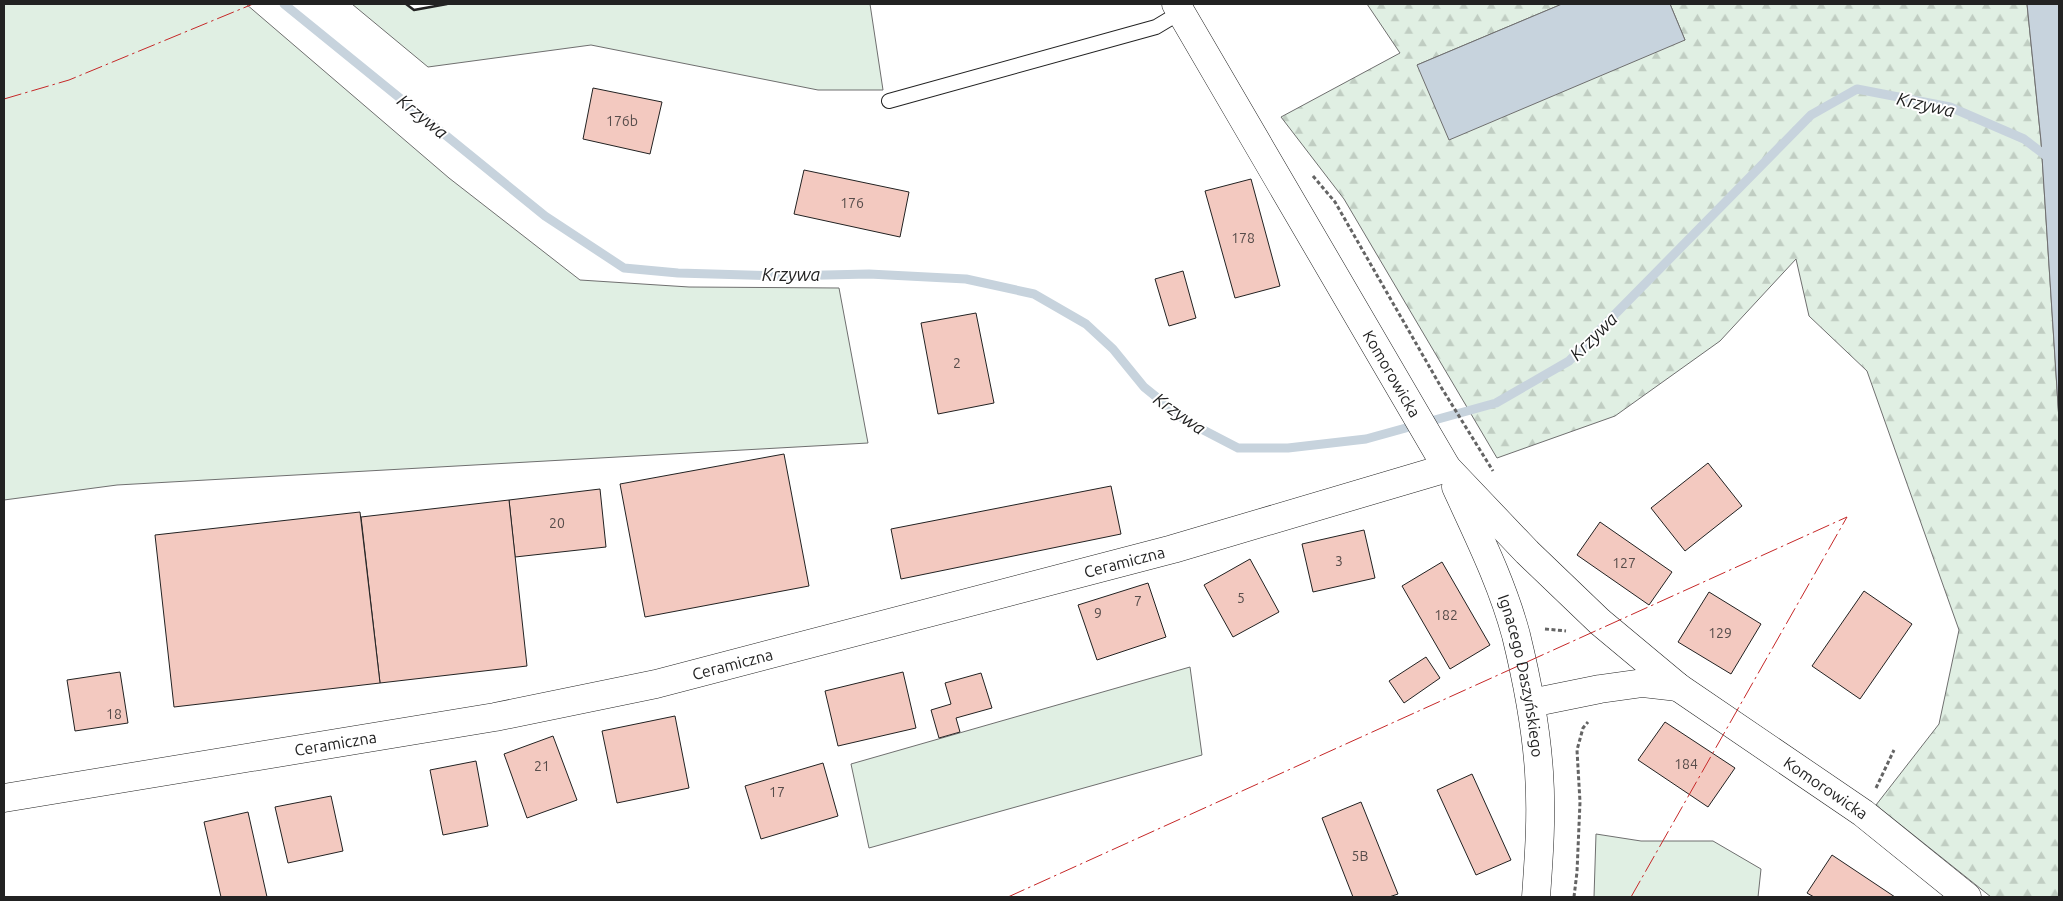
<svg xmlns="http://www.w3.org/2000/svg" width="2063" height="901" viewBox="0 0 2063 901" font-family="Ubuntu,sans-serif">
	<defs>
		<pattern id="forest-firs" width="22" height="20" patternUnits="userSpaceOnUse" patternTransform="scale(1.25)"><rect width="22" height="20" fill="#e0efe3"/><path d="M5 1l3.5 6h-7zM16 11l3.5 6h-7z" fill="#c0cdc2"/></pattern>
	</defs>
	<rect width="100%" height="100%" fill="#fff"/>
	<g fill="#e0efe3" stroke="#6f6f6f">
		<polygon points="4,4 246,4 449,178 580,280 689,287 839,288 868,443 117,485 4,500"/>
		<polygon points="352,4 406,4 414,10 447,4 870,4 883,90 818,90 591,45 428,67"/>
		<polygon points="1190,667 1202,755 869,848 851,764"/>
		<polygon points="1596,834 1641,841 1713,841 1761,869 1758,897 1594,897"/>
	</g>
	<polygon fill="url(#forest-firs)" stroke="#6f6f6f" points="1367,4 1562,4 1417,65 1685,40 1670,4 2027,4 2041,141 2059,420 2059,897 1991,897 1876,805 1939,724 1959,630 1867,371 1809,316 1796,259 1720,341 1615,416 1497,458 1344,199 1281,117 1400,53"/>
	<g fill="#c7d3dd" stroke="#6f6f6f">
		<polygon points="1562,4 1670,4 1685,40 1449,140 1417,65"/>
		<polygon points="2027,4 2059,4 2059,420 2041,141"/>
	</g>
	<g fill="none" stroke-linecap="round" stroke-linejoin="round">
		<polyline stroke="#c7d3dd" stroke-width="9" points="284,4 545,216 624,268 678,273 782,276 869,274 966,279 1034,294 1086,324 1113,349 1144,387 1186,421 1238,448 1288,448 1366,439 1496,403 1569,361 1811,115 1857,89 1950,107 2024,139 2059,166"/>
	</g>
	<g fill="#f3c9c0" stroke="#222">
		<polygon points="593,88 662,102 650,154 583,139"/>
		<polygon points="804,170 909,192 900,237 794,214"/>
		<polygon points="1251,179 1280,286 1235,298 1205,191"/>
		<polygon points="1183,271 1196,318 1169,326 1155,279"/>
		<polygon points="976,313 994,403 938,414 921,323"/>
		<polygon points="784,454 809,586 645,617 620,484"/>
		<polygon points="1708,463 1742,506 1685,551 1651,508"/>
		<polygon points="1111,486 1121,534 901,579 891,529"/>
		<polygon points="600,489 606,547 515,557 509,500"/>
		<polygon points="509,500 527,666 380,683 361,517"/>
		<polygon points="360,512 380,683 174,707 155,535"/>
		<polygon points="1600,522 1672,572 1649,605 1577,555"/>
		<polygon points="1364,530 1375,578 1313,592 1302,544"/>
		<polygon points="1250,559 1279,612 1233,637 1204,585"/>
		<polygon points="1442,562 1490,645 1450,669 1402,586"/>
		<polygon points="1148,583 1166,637 1097,660 1078,605"/>
		<polygon points="1864,591 1912,624 1860,699 1812,666"/>
		<polygon points="1709,592 1761,624 1731,674 1678,642"/>
		<polygon points="1426,657 1440,678 1404,703 1389,681"/>
		<polygon points="120,672 128,723 75,731 67,680"/>
		<polygon points="903,672 916,728 838,746 825,691"/>
		<polygon points="981,673 992,708 956,718 960,732 939,738 931,710 951,704 945,683"/>
		<polygon points="675,716 689,788 617,803 602,731"/>
		<polygon points="1665,722 1735,768 1708,807 1638,760"/>
		<polygon points="553,736 577,800 527,818 504,754"/>
		<polygon points="476,761 488,826 443,835 430,770"/>
		<polygon points="823,763 838,816 761,839 745,786"/>
		<polygon points="1472,774 1511,860 1476,875 1437,790"/>
		<polygon points="331,796 343,851 288,863 275,807"/>
		<polygon points="1361,802 1398,894 1389,897 1353,897 1322,818"/>
		<polygon points="248,812 267,897 221,897 204,822"/>
		<polygon points="1832,855 1895,897 1814,897 1807,893"/>
	</g>
	<g fill="none" stroke-linecap="round" stroke-linejoin="round">
		<g stroke="#222" stroke-width="16">
			<polyline id="service" points="889,101 1156,27 1181,12"/>
		</g>
		<g stroke="#222" stroke-width="29">
			<g id="minor">
				<path id="s1" d="M 4,798 L 495,717 L 656,684 L 1173,549 L 1447,468"/>
			</g>
		</g>
		<g stroke="#222" stroke-width="29">
			<g id="tertiary">
				<path id="s2" d="M 1176,4 L 1447,468 L 1527,552 L 1600,622 L 1678,687 L 1863,813 L 1967,897"/>
				<path id="s3" d="M 1456,487 C 1478,535 1502,583 1516,635 C 1527,680 1536,726 1539,772 C 1542,814 1539,856 1536,897"/>
				<polyline points="1531,703 1600,689 1643,683 1678,687"/>
			</g>
		</g>
		<g stroke="#646464" stroke-width="3" stroke-dasharray="4 2.5" stroke-linecap="butt">
			<polyline points="1313,176 1335,202 1441,387 1493,471"/>
			<polyline points="1545,629 1566,631"/>
			<polyline points="1876,788 1894,750"/>
			<polyline points="1574,897 1577,872 1580,802 1577,750 1583,728 1588,722"/>
		</g>
		<use href="#service" stroke="#fff" stroke-width="14"/>
		<use href="#minor" stroke="#fff" stroke-width="28"/>
		<use href="#tertiary" stroke="#fff" stroke-width="28"/>
		<polyline stroke="#222" stroke-width="2.5" points="406,4 414,10 447,4"/>
		<g stroke="#c62828" stroke-width="1" stroke-dasharray="18 4 2.5 4" stroke-linecap="butt">
			<polyline points="4,99 69,80 253,4"/>
			<polyline points="1008,897 1847,517 1631,897"/>
		</g>
	</g>
	<g text-anchor="middle" dominant-baseline="central" stroke-width="4" stroke-linejoin="round" paint-order="stroke">
		<g font-size="14" fill="#564c4a">
			<text x="622" y="121">176b</text>
			<text x="852" y="203">176</text>
			<text x="1243" y="238">178</text>
			<text x="957" y="363">2</text>
			<text x="557" y="523">20</text>
			<text x="1339" y="561">3</text>
			<text x="1624" y="563">127</text>
			<text x="1241" y="598">5</text>
			<text x="1138" y="601">7</text>
			<text x="1098" y="613">9</text>
			<text x="1446" y="615">182</text>
			<text x="1720" y="633">129</text>
			<text x="114" y="714">18</text>
			<text x="1686" y="764">184</text>
			<text x="542" y="766">21</text>
			<text x="777" y="792">17</text>
			<text x="1360" y="856">5B</text>
		</g>
		<g font-size="16" fill="#222" stroke="#fff">
			<text stroke="none"><textPath href="#s2" startOffset="428">Komorowicka</textPath></text>
			<text stroke="none"><textPath href="#s1" startOffset="1146">Ceramiczna</textPath></text>
			<text stroke="none"><textPath href="#s1" startOffset="741">Ceramiczna</textPath></text>
			<text stroke="none"><textPath href="#s3" startOffset="201">Ignacego Daszyńskiego</textPath></text>
			<text stroke="none"><textPath href="#s1" startOffset="336">Ceramiczna</textPath></text>
			<text stroke="none"><textPath href="#s2" startOffset="1035">Komorowicka</textPath></text>
		</g>
		<g font-size="18" font-style="italic" fill="#222" stroke="#fff">
			<text transform="translate(1926 104) rotate(13)">Krzywa</text>
			<text transform="translate(423 116) rotate(39)">Krzywa</text>
			<text x="791" y="274">Krzywa</text>
			<text transform="translate(1593 336) rotate(-45)">Krzywa</text>
			<text transform="translate(1180 413) rotate(35)">Krzywa</text>
		</g>
	</g>
	<rect width="2063" height="901" fill="none" stroke="#222222" stroke-width="10"/>
</svg>
